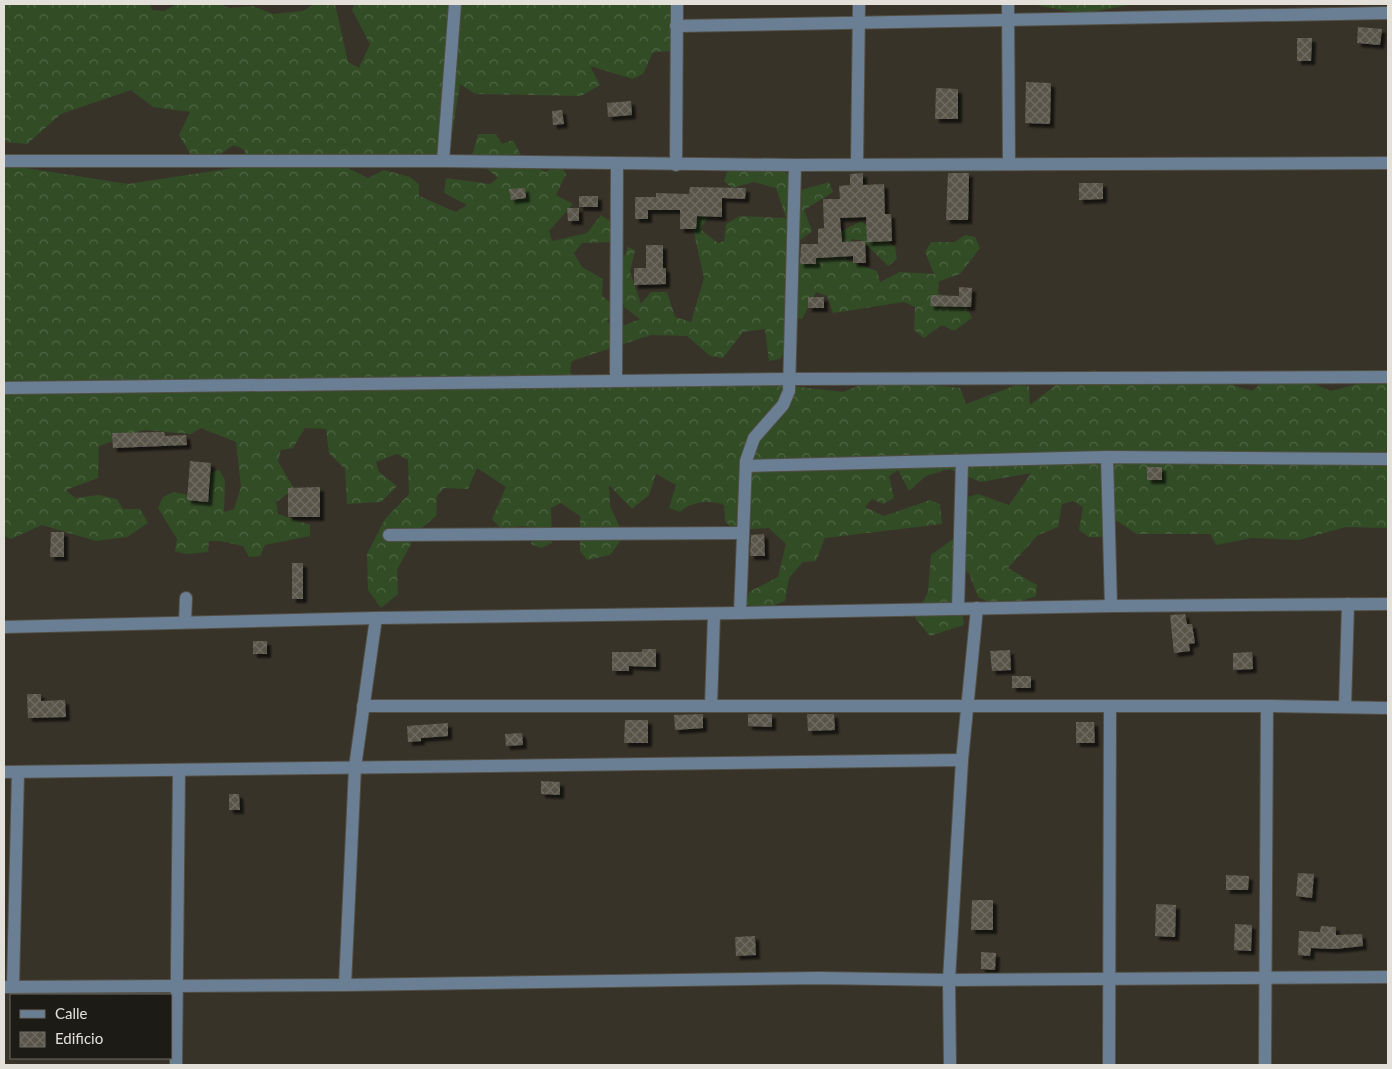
<svg xmlns="http://www.w3.org/2000/svg" width="1392" height="1069" viewBox="0 0 1392 1069" font-family="Lato,sans-serif">
	<defs>
		<pattern id="forest-crowns" width="20" height="18" patternUnits="userSpaceOnUse" patternTransform="scale(1.25)"><rect width="20" height="18" fill="#324c26"/><path d="M2 6a3 3 0 1 1 6 0M12 15a3 3 0 1 1 6 0" fill="none" stroke="#506645"/></pattern>
		<pattern id="building-cross-hatch" width="8" height="8" patternUnits="userSpaceOnUse" patternTransform="scale(1.25)"><rect width="8" height="8" fill="#59544a"/><path d="M0 0l8 8M0 8l8-8" fill="none" stroke="#716c64"/></pattern>
		<filter id="shadow"><feDropShadow dx="4" dy="4" stdDeviation="1" flood-color="#0009"/></filter>
	</defs>
	<rect width="100%" height="100%" fill="#383329"/>
	<g fill="url(#forest-crowns)">
		<path d="M 4,4 L 150,4 L 152,10 L 164,11 L 177,4 L 221,4 L 229,8 L 253,6 L 273,14 L 303,11 L 315,4 L 335,4 L 348,62 L 359,68 L 370,44 L 352,10 L 355,4 L 680,4 L 676,51 L 653,52 L 643,74 L 633,79 L 590,66 L 600,85 L 581,96 L 475,94 L 460,84 L 449,154 L 341,165 L 368,178 L 384,170 L 410,177 L 419,184 L 419,196 L 456,212 L 467,205 L 444,193 L 446,178 L 490,184 L 498,178 L 472,156 L 478,134 L 496,134 L 502,144 L 513,140 L 523,159 L 545,172 L 560,164 L 566,174 L 556,195 L 573,204 L 549,231 L 552,241 L 587,233 L 601,215 L 619,227 L 612,242 L 582,243 L 574,253 L 582,267 L 603,279 L 602,296 L 616,307 L 607,321 L 614,329 L 640,319 L 625,308 L 614,281 L 628,247 L 635,250 L 630,272 L 641,304 L 651,292 L 667,292 L 675,317 L 691,322 L 704,278 L 692,224 L 698,215 L 709,216 L 700,229 L 718,243 L 724,241 L 726,224 L 740,216 L 786,218 L 776,188 L 754,182 L 732,188 L 724,181 L 728,169 L 786,172 L 797,191 L 829,182 L 833,192 L 804,210 L 812,231 L 794,245 L 792,256 L 803,262 L 836,254 L 840,232 L 861,221 L 895,247 L 897,259 L 888,266 L 863,241 L 852,239 L 846,260 L 877,271 L 880,282 L 900,272 L 934,274 L 925,252 L 931,242 L 955,242 L 965,235 L 975,237 L 980,248 L 960,274 L 939,281 L 938,293 L 967,308 L 972,318 L 954,331 L 942,325 L 924,338 L 914,330 L 915,307 L 904,302 L 833,313 L 827,296 L 816,292 L 802,319 L 791,319 L 784,328 L 786,350 L 780,359 L 769,361 L 765,329 L 743,332 L 723,358 L 710,356 L 687,336 L 651,335 L 572,361 L 570,372 L 578,381 L 699,375 L 843,392 L 876,379 L 960,388 L 966,404 L 1016,385 L 1029,386 L 1030,405 L 1066,377 L 1094,370 L 1114,376 L 1201,375 L 1252,391 L 1266,379 L 1296,376 L 1331,391 L 1388,376 L 1388,528 L 1346,527 L 1299,540 L 1252,538 L 1216,545 L 1210,534 L 1137,534 L 1117,521 L 1101,537 L 1089,537 L 1079,530 L 1083,507 L 1073,501 L 1062,504 L 1058,527 L 1038,535 L 1008,568 L 1037,585 L 1036,596 L 1013,604 L 989,602 L 978,597 L 969,573 L 957,569 L 964,625 L 930,636 L 915,618 L 928,592 L 931,555 L 957,536 L 957,500 L 978,494 L 1009,505 L 1031,473 L 981,482 L 949,469 L 926,476 L 909,491 L 898,470 L 889,476 L 894,498 L 883,504 L 872,499 L 865,507 L 884,516 L 930,500 L 940,504 L 942,524 L 825,538 L 816,561 L 803,562 L 789,578 L 785,601 L 753,614 L 745,605 L 749,592 L 778,577 L 786,544 L 769,528 L 734,530 L 725,521 L 724,505 C 709,500 692,501 680,512 L 669,508 L 676,485 L 656,474 L 649,495 L 632,509 L 609,485 L 610,506 L 624,536 L 610,555 L 587,560 L 580,551 L 580,516 L 561,503 L 551,508 L 552,543 L 541,548 L 531,544 L 532,533 L 523,526 L 501,529 L 492,519 L 506,487 L 477,468 L 468,489 L 444,488 L 437,496 L 436,516 L 418,531 L 397,570 L 398,594 L 381,608 L 368,590 L 367,554 L 385,519 L 409,494 L 408,460 L 397,454 L 376,462 L 379,472 L 397,486 L 381,502 L 347,504 L 345,469 L 329,453 L 326,429 L 305,428 L 293,448 L 281,450 L 278,461 L 294,489 L 276,502 L 278,514 L 310,525 L 310,536 L 265,545 L 260,556 L 249,557 L 243,546 L 220,541 L 209,541 L 208,552 L 186,554 L 175,551 L 177,539 L 158,508 L 163,497 L 174,492 L 205,498 L 208,474 L 219,470 L 225,480 L 224,512 L 234,509 L 241,487 L 236,442 L 201,428 L 191,434 L 144,430 L 99,446 L 98,478 L 66,490 L 75,498 L 99,495 L 117,499 L 123,509 L 140,509 L 148,523 L 127,537 L 96,541 L 42,525 L 11,539 L 4,536 L 4,168 L 19,167 L 128,184 L 233,168 L 243,162 L 245,150 L 234,145 L 214,158 L 191,155 L 179,135 L 190,112 L 153,107 L 131,90 L 61,114 L 27,144 L 4,142 Z"/>
		<polygon points="1032,4 1134,4 1081,14"/>
	</g>
	<g fill="url(#building-cross-hatch)" filter="url(#shadow)">
		<polygon points="1358,27 1382,29 1380,45 1357,43"/>
		<polygon points="1297,38 1312,38 1311,61 1297,61"/>
		<polygon points="1026,82 1051,83 1050,124 1025,123"/>
		<polygon points="936,88 958,89 958,119 935,119"/>
		<polygon points="631,101 632,115 608,117 607,103"/>
		<polygon points="562,110 564,124 553,125 552,111"/>
		<polygon points="863,173 863,185 884,184 885,214 891,214 892,241 867,242 866,217 840,218 842,242 865,241 866,263 853,263 853,256 816,258 816,264 800,264 801,244 818,244 818,229 824,228 823,199 840,199 839,186 850,185 850,174"/>
		<polygon points="948,173 969,173 968,220 946,220"/>
		<polygon points="1079,183 1103,183 1103,199 1079,200"/>
		<polygon points="690,187 746,188 745,199 722,198 722,217 697,216 696,229 680,229 680,210 648,210 648,219 635,219 635,197 656,197 656,193 689,194"/>
		<polygon points="525,188 526,198 511,200 509,189"/>
		<rect x="579" y="196" width="19" height="11"/>
		<polygon points="567,208 579,208 579,221 568,221"/>
		<polygon points="646,245 663,245 663,268 666,268 666,284 634,285 634,268 646,268"/>
		<polygon points="959,287 972,288 971,307 930,306 931,295 959,296"/>
		<rect x="808" y="297" width="16" height="11"/>
		<polygon points="164,432 165,436 186,435 187,445 113,448 112,433"/>
		<polygon points="190,461 211,463 208,502 187,500"/>
		<rect x="1147" y="467" width="15" height="13"/>
		<polygon points="320,487 320,517 288,517 288,488"/>
		<polygon points="51,532 64,532 64,557 50,557"/>
		<polygon points="764,534 765,556 750,556 751,535"/>
		<rect x="292" y="563" width="11" height="36"/>
		<polygon points="1185,614 1187,624 1192,624 1195,643 1189,644 1190,651 1174,653 1170,615"/>
		<rect x="253" y="641" width="14" height="13"/>
		<polygon points="642,649 656,649 656,667 629,666 629,671 612,671 612,652 642,652"/>
		<polygon points="1010,650 1011,670 992,671 990,651"/>
		<polygon points="1252,652 1253,669 1233,670 1233,653"/>
		<rect x="1012" y="676" width="19" height="12"/>
		<polygon points="27,694 41,694 41,701 65,700 66,717 28,718"/>
		<polygon points="703,714 703,728 675,730 674,715"/>
		<polygon points="748,714 772,714 772,727 748,726"/>
		<polygon points="807,714 834,714 835,730 808,731"/>
		<polygon points="625,720 648,720 648,743 624,743"/>
		<polygon points="1076,722 1094,722 1095,743 1076,743"/>
		<polygon points="448,723 448,736 421,738 421,741 408,742 407,726"/>
		<polygon points="522,733 523,745 506,746 505,734"/>
		<polygon points="541,781 560,782 560,795 541,794"/>
		<polygon points="229,794 239,794 240,810 229,810"/>
		<polygon points="1298,873 1314,874 1312,898 1296,896"/>
		<polygon points="1226,875 1249,876 1248,890 1226,890"/>
		<polygon points="972,900 993,900 993,930 971,930"/>
		<polygon points="1156,904 1176,905 1175,937 1155,936"/>
		<polygon points="1235,924 1252,925 1251,951 1234,950"/>
		<polygon points="1321,926 1336,927 1336,935 1362,934 1363,946 1335,949 1311,948 1310,956 1298,955 1299,931 1320,932"/>
		<polygon points="755,936 756,955 736,956 735,937"/>
		<polygon points="981,952 996,953 995,970 981,969"/>
	</g>
	<g fill="none" stroke-linecap="round" stroke-linejoin="round">
		<g stroke="#534f45" stroke-width="14">
			<g id="minor">
				<polyline points="1008,4 1009,164"/>
				<polyline points="676,26 1388,13"/>
				<polyline points="4,161 443,161 795,165 1388,163"/>
				<polyline points="443,161 455,4"/>
				<polyline points="857,164 859,4"/>
				<polyline points="676,165 677,4"/>
				<polyline points="616,381 617,164"/>
				<polyline points="4,388 789,379 1388,377"/>
				<polyline points="1107,457 1111,606"/>
				<polyline points="746,466 1107,457 1388,459"/>
				<polyline points="389,535 743,533"/>
				<polyline points="958,609 962,461"/>
				<polyline points="740,613 746,461 754,438 783,405 789,391 795,165"/>
				<polyline points="185,622 186,598"/>
				<polyline points="4,627 376,618 740,613 1111,606 1388,604"/>
				<polyline points="363,706 1267,706 1388,708"/>
				<polyline points="711,706 714,614"/>
				<polyline points="1345,707 1348,604"/>
				<polyline points="4,772 962,760"/>
				<polyline points="345,985 355,767 376,618"/>
				<polyline points="4,987 345,985 819,978 949,980 1388,977"/>
				<polyline points="13,987 18,772"/>
				<polyline points="176,1065 179,770"/>
				<polyline points="950,1065 949,980 962,760 977,608"/>
				<polyline points="1109,1065 1110,706"/>
				<polyline points="1265,1065 1267,706"/>
			</g>
		</g>
		<use href="#minor" stroke="#6b7f94" stroke-width="12"/>
	</g>
	<rect width="1392" height="1069" fill="none" stroke="#e3e0da" stroke-width="10"/>
	<rect x="10" y="994" width="162" height="65" fill="#1d1b16" stroke="#6c6a64"/>
	<rect x="20" y="1010" width="25" height="8" fill="#6b7f94" stroke="#6c6a64"/>
	<text x="55" y="1019" font-size="15" fill="#e3e0da">Calle</text>
	<rect x="20" y="1032" width="25" height="15" fill="url(#building-cross-hatch)" stroke="#6c6a64"/>
	<text x="55" y="1044" font-size="15" fill="#e3e0da">Edificio</text>
</svg>
